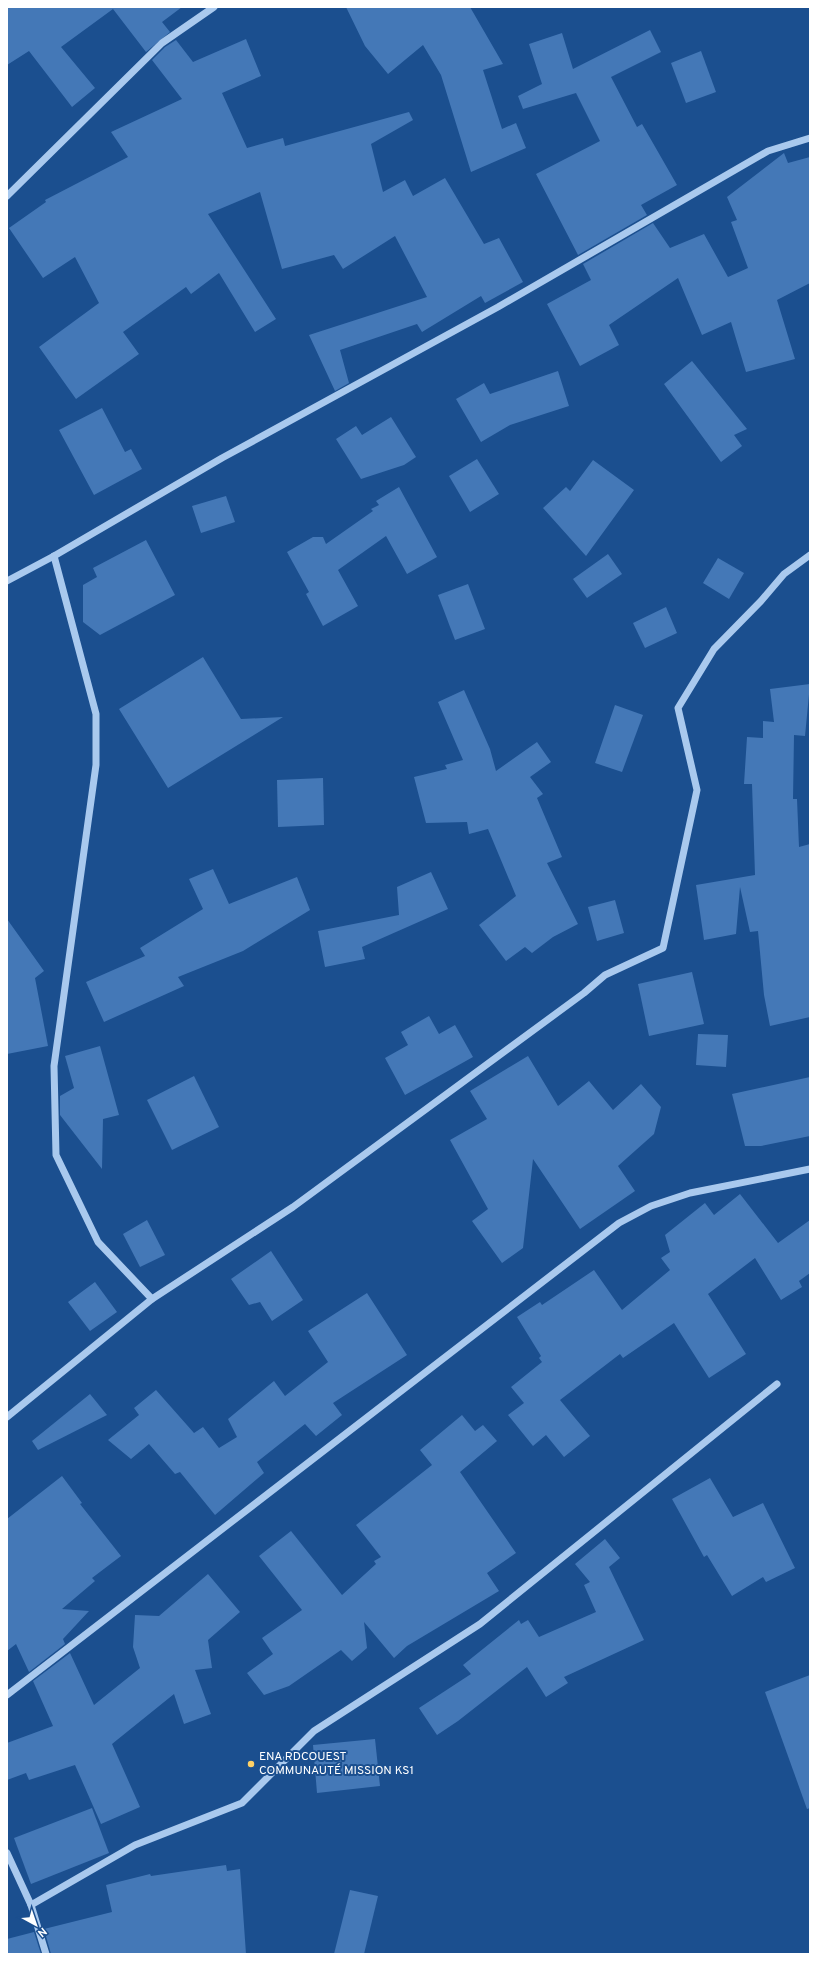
<svg xmlns="http://www.w3.org/2000/svg" width="817" height="1961" viewBox="0 0 817 1961" font-family="Overpass,sans-serif">
	<rect width="100%" height="100%" fill="#1b4f8f"/>
	<g fill="#4478b7">
		<polygon points="7,7 182,7 162,22 170,32 146,52 113,9 61,47 95,88 72,107 29,51 7,65"/>
		<polygon points="346,7 470,7 503,64 483,70 502,129 516,123 526,148 471,172 441,75 423,45 388,74 365,46"/>
		<polygon points="650,30 661,52 611,77 637,127 642,124 677,185 641,205 647,215 578,255 536,174 600,141 576,93 523,109 518,96 542,84 529,44 562,33 573,69"/>
		<polygon points="246,39 261,76 222,93 247,148 283,138 285,146 409,112 413,120 371,144 383,192 405,180 413,196 445,178 484,244 499,238 523,282 485,303 481,296 422,332 417,324 340,350 349,383 335,391 309,335 427,297 395,236 343,269 334,255 282,269 260,192 208,214 276,319 255,332 219,273 191,294 186,287 123,332 139,354 76,399 39,347 99,303 75,257 43,278 9,228 46,202 45,200 128,157 111,132 182,99 152,60 165,47 176,40 193,62"/>
		<polygon points="701,51 716,92 686,103 671,63"/>
		<polygon points="784,153 788,163 810,157 810,283 777,300 795,359 746,372 731,322 702,335 678,278 609,325 619,345 580,366 547,304 591,280 583,264 653,223 670,248 704,234 728,277 748,268 731,222 737,220 727,197"/>
		<polygon points="692,361 747,429 734,435 742,446 721,462 664,384"/>
		<polygon points="558,371 569,406 510,425 481,442 456,399 484,383 490,394"/>
		<polygon points="102,408 125,452 131,449 142,469 94,495 59,430"/>
		<polygon points="391,417 416,457 404,465 361,479 336,439 356,426 362,435"/>
		<polygon points="477,459 499,494 470,512 449,476"/>
		<polygon points="593,460 634,490 586,556 543,508 566,487 570,491"/>
		<polygon points="399,487 437,557 407,574 386,536 338,570 358,606 323,626 306,594 309,592 287,552 313,537 323,537 326,544 373,511 371,509 379,505 376,501"/>
		<polygon points="226,496 235,522 201,533 192,506"/>
		<polygon points="146,540 175,595 100,635 83,622 83,585 97,577 93,568"/>
		<polygon points="608,554 622,574 587,598 573,579"/>
		<polygon points="718,558 744,573 729,599 703,583"/>
		<polygon points="468,584 485,629 455,640 438,595"/>
		<polygon points="666,607 677,633 645,648 633,623"/>
		<polygon points="203,657 241,719 283,717 168,788 119,709"/>
		<polygon points="810,684 805,736 794,735 793,799 797,799 799,847 810,844 810,1017 770,1026 764,995 758,931 750,932 740,887 736,934 704,940 696,885 755,875 752,784 744,784 747,737 763,738 763,721 774,722 770,689"/>
		<polygon points="464,690 490,749 496,771 537,742 551,762 530,777 543,794 537,798 562,857 547,863 578,924 553,937 532,953 525,947 506,961 479,925 516,896 488,829 469,834 467,822 426,823 414,777 447,769 445,765 463,760 438,702"/>
		<polygon points="615,705 643,715 622,772 595,763"/>
		<polygon points="323,778 324,825 278,827 277,780"/>
		<polygon points="213,869 229,904 297,877 310,910 243,951 178,977 184,986 104,1022 86,982 145,956 140,948 203,909 189,879"/>
		<polygon points="431,872 448,909 362,947 365,959 325,967 318,931 399,915 397,887"/>
		<polygon points="615,900 624,933 597,941 588,907"/>
		<polygon points="7,919 44,971 35,978 48,1046 7,1054"/>
		<polygon points="692,972 704,1024 649,1036 638,984"/>
		<polygon points="429,1016 439,1034 455,1025 473,1057 405,1095 385,1058 408,1045 401,1032"/>
		<polygon points="698,1034 728,1035 726,1067 696,1065"/>
		<polygon points="100,1046 119,1115 103,1119 102,1169 60,1115 60,1096 74,1088 65,1056"/>
		<polygon points="528,1056 558,1106 589,1081 613,1110 641,1084 661,1107 654,1134 618,1166 635,1191 580,1229 533,1159 523,1248 502,1263 472,1221 488,1209 450,1140 487,1119 470,1091"/>
		<polygon points="194,1076 219,1127 172,1150 147,1100"/>
		<polygon points="810,1077 810,1136 761,1146 745,1146 732,1094"/>
		<polygon points="740,1194 778,1243 810,1220 810,1273 799,1281 802,1287 781,1300 755,1258 708,1294 746,1354 709,1378 674,1323 623,1358 620,1354 560,1400 590,1436 564,1457 546,1435 533,1446 508,1415 524,1403 511,1387 542,1362 539,1358 541,1356 517,1317 540,1302 542,1305 594,1270 622,1310 670,1270 661,1258 670,1252 665,1235 705,1203 714,1215"/>
		<polygon points="147,1220 165,1255 140,1267 123,1234"/>
		<polygon points="271,1251 303,1300 272,1321 260,1302 249,1305 231,1279"/>
		<polygon points="95,1282 117,1312 90,1331 68,1302"/>
		<polygon points="367,1293 407,1355 333,1403 342,1415 316,1436 305,1424 257,1462 264,1473 215,1515 180,1472 175,1474 149,1444 131,1459 108,1440 139,1415 134,1408 156,1390 194,1433 203,1427 219,1448 237,1437 228,1419 274,1381 285,1396 328,1362 308,1331"/>
		<polygon points="90,1394 107,1415 38,1450 32,1441"/>
		<polygon points="462,1415 475,1431 483,1425 497,1441 460,1472 516,1553 487,1573 499,1591 407,1646 394,1658 364,1622 367,1648 352,1661 341,1650 289,1686 264,1695 247,1673 273,1654 262,1638 302,1610 259,1556 291,1531 342,1595 376,1564 374,1561 381,1557 356,1525 432,1465 420,1450"/>
		<polygon points="62,1476 82,1503 80,1504 121,1556 92,1578 95,1581 62,1609 89,1611 63,1639 65,1644 29,1672 16,1644 7,1651 7,1519"/>
		<polygon points="710,1478 733,1517 763,1503 795,1568 766,1582 763,1577 732,1596 707,1555 704,1557 672,1499"/>
		<polygon points="605,1539 620,1558 609,1567 644,1640 564,1677 568,1683 546,1697 527,1667 458,1721 437,1735 419,1708 471,1674 463,1665 519,1620 521,1624 528,1620 539,1637 596,1612 584,1585 590,1582 575,1564"/>
		<polygon points="208,1574 240,1612 208,1640 212,1668 195,1670 211,1714 184,1724 174,1694 112,1744 140,1807 101,1824 75,1765 29,1780 26,1773 7,1780 7,1743 53,1726 33,1681 70,1653 94,1705 140,1668 133,1647 135,1615 159,1616"/>
		<polygon points="810,1675 810,1808 807,1809 765,1692"/>
		<polygon points="375,1739 380,1786 317,1793 313,1745"/>
		<polygon points="92,1808 109,1853 31,1884 14,1838"/>
		<polygon points="226,1865 227,1871 240,1869 246,1954 51,1954 44,1929 112,1912 106,1885 150,1874 151,1876"/>
		<polygon points="350,1890 378,1896 364,1954 334,1954"/>
		<polygon points="34,1932 41,1954 7,1954 7,1939"/>
	</g>
	<g fill="none" stroke-linecap="round" stroke-linejoin="round">
		<g stroke="#a9c9ee" stroke-width="7">
			<polyline points="7,196 162,43 214,7"/>
			<polyline points="54,556 96,714 96,765 54,1066 56,1155 98,1242 152,1299"/>
			<polyline points="7,581 54,556 222,458 498,307 768,151 810,138"/>
			<polyline points="7,1417 152,1299 293,1207 584,993 605,975 663,948 697,790 678,708 714,649 761,601 784,574 810,555"/>
			<polyline points="7,1695 619,1223 651,1206 690,1193 810,1169"/>
			<polyline points="7,1853 31,1905 46,1954"/>
			<polyline points="31,1905 135,1845 242,1803 314,1731 480,1624 777,1384"/>
		</g>
	</g>
	<circle fill="#ffd166" stroke="#1b4f8f" stroke-width="1.5" cx="251" cy="1764" r="4"/>
	<g text-anchor="middle" dominant-baseline="central" stroke-width="4" stroke-linejoin="round" paint-order="stroke">
		<g font-size="12" fill="#fff" stroke="#1b4f8f" text-anchor="start">
			<text x="259" y="1757">ENA RDCOUEST<tspan x="259" dy="14">COMMUNAUTÉ MISSION KS1</tspan></text>
		</g>
	</g>
	<rect width="817" height="1961" fill="none" stroke="#ffffff" stroke-width="16"/>
	<g transform="translate(36 1925) rotate(140)" stroke="#1b4f8f" stroke-width="3" paint-order="stroke">
	<path d="M0-3L7 15L0 10L-7 15Z" fill="#ffffff"/>
	<text y="-6" font-size="11" font-weight="bold" text-anchor="middle" fill="#ffffff">N</text>
	</g>
</svg>
